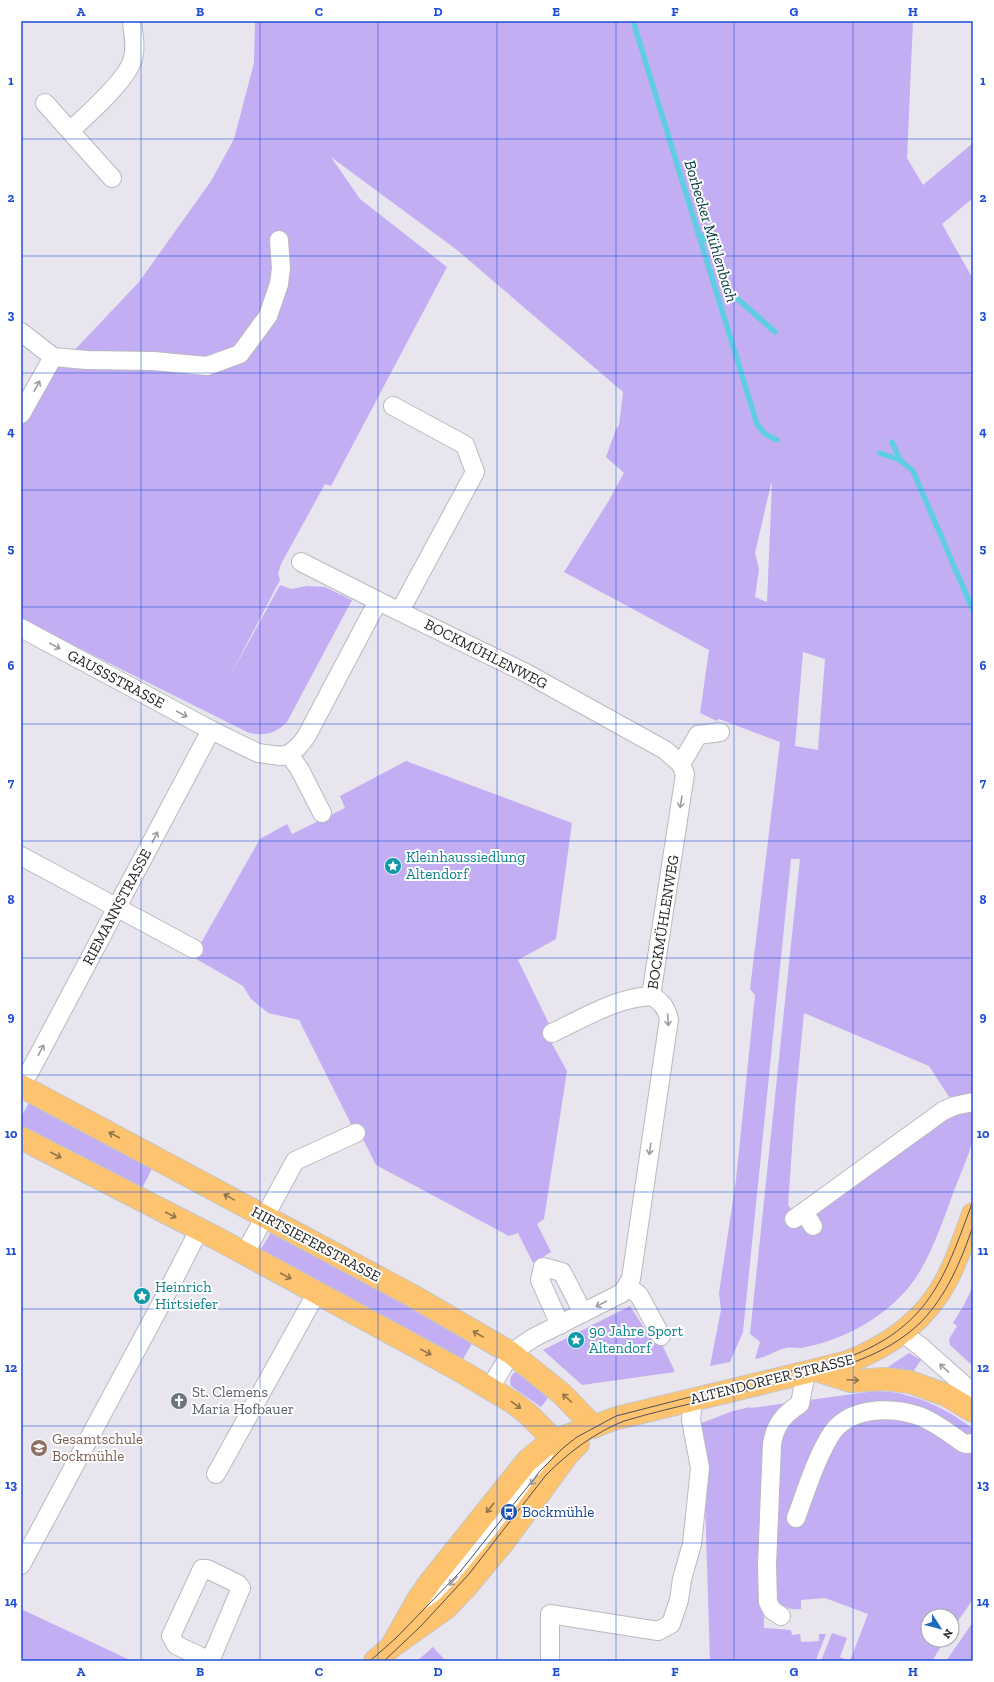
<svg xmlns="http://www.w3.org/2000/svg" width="994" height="1682" viewBox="0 0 994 1682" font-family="'Zilla Slab',serif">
	<rect width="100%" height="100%" fill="#e8e5ee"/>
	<g fill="#c3adf3" fill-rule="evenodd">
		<path d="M 255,21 L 913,21 L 907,158 L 923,185 L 973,143 L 973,198 L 942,224 L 973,279 L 973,1094 L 949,1097 L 929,1066 L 804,1013 L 795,1106 L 788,1205 L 802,1224 L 949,1116 L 966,1111 L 973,1111 C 973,1120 975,1130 973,1139 C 968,1159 958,1179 951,1199 C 942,1224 931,1254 917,1276 C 892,1314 846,1340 801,1348 C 796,1348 791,1347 786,1348 C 776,1350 766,1358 755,1359 L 760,1342 L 750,1334 L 800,859 L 791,859 L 743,1332 L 730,1362 L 710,1366 L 721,1310 L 719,1293 L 736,1180 L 755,995 L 750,989 L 780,742 L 719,719 L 717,721 L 700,713 L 709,650 L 564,572 L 608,502 L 624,473 L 606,457 L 616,429 L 619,425 L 623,392 L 457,250 L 331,157 L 360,199 L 447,267 L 331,486 L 325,484 L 281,564 L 278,574 L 280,580 L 230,676 L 280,585 L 291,589 L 307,586 L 325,587 L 352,600 L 287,722 C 275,734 263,737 247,732 L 21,619 L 21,428 L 50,376 L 139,282 L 211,181 L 234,139 L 254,63 ZM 771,484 L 772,484 L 767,602 L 755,597 L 759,569 L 755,553 ZM 803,652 L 825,659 L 818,750 L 795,746 Z"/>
		<polygon points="406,761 572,823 556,939 518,960 551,1028 551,1042 567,1071 544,1219 537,1224 551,1252 533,1263 518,1233 509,1236 376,1165 362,1137 352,1126 299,1020 268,1013 251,999 243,986 193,957 260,839 287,824 292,834 345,808 340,796"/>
		<polygon points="30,1101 153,1167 141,1190 21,1126 21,1117"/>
		<polygon points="272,1231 475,1338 462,1361 259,1252"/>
		<polygon points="973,1286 973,1366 950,1345 949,1339 957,1326 953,1323 964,1305"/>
		<polygon points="630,1306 653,1342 659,1338 675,1372 582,1385 543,1350"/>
		<polygon points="909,1353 921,1360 911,1375 885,1369"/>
		<path d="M 522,1370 L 548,1398 L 541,1407 L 511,1386 C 508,1377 513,1371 522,1370 Z"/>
		<path d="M 875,1391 C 910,1391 945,1407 973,1429 L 973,1599 L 952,1630 L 952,1616 L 928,1616 L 928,1640 L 945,1640 L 932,1661 L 821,1661 L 832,1633 L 847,1638 L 840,1657 L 850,1661 L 868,1614 L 825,1598 L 801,1600 L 801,1609 C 776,1612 771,1591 763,1572 L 764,1628 L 791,1630 L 792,1635 L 800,1634 L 801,1642 L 819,1641 L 819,1634 L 826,1634 L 816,1660 L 818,1661 L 710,1661 L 703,1436 L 699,1424 L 733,1411 L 750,1407 L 751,1408 Z"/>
		<polygon points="21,1609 132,1661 21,1661"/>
		<polygon points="973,1622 973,1661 946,1661"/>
		<polygon points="433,1647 446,1661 417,1661"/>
	</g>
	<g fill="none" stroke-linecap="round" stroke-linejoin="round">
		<g stroke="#5fcde2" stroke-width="5.5">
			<polyline points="633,21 757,424 765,434 777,440"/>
			<polyline points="698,233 710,243 731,293 775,332"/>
			<polyline points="892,442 900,460"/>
			<polyline points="880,453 900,460 913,471 973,610"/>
		</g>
		<g stroke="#bab8c0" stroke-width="20">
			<g id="minor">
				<polyline points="45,103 112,178"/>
				<path d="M 71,130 C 87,115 126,81 132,61 C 137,48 133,34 132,21"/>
				<polyline points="21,332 53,357"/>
				<polyline points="53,357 87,360 153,361 207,366 240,354 268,316 279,284 281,268 279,240"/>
				<polyline points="393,406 465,445 475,472 400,611"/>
				<polyline points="21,414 53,357"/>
				<path d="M 378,601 L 526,673 L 665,750 L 681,764 L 685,774 L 651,996 C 662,1001 666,1008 669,1019 L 631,1279 L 622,1293 L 533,1338 L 511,1353 L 490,1388"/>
				<polyline points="21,628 211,730 258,753 281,756 289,754 298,747 306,737 378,601 301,562"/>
				<polyline points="289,754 300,770 322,813"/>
				<polyline points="681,764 698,735 720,732"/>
				<polyline points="21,856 194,949"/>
				<path d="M 552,1033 C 584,1018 615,998 651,996"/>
				<polyline points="21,1084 30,1071 211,730"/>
				<polyline points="804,1212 813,1226"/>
				<polyline points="794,1219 943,1111 954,1106 973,1102"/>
				<polyline points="245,1253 295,1161 356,1133"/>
				<polyline points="627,1286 639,1295 661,1336"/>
				<polyline points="560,1325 540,1280 543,1267 562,1272 583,1313"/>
				<polyline points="902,1333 920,1346 973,1393"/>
				<polyline points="216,1474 317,1292"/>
				<path d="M 796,1518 C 806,1491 815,1461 830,1436 C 847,1407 890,1406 919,1416 C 935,1422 949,1433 963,1443 L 967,1444 L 973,1443"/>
				<polyline points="21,1565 160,1306 199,1230"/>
				<path d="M 781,1616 L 772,1610 L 768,1602 L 767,1565 L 772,1444 C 775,1425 784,1414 800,1404 L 806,1372"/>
				<polyline points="409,1626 461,1572 541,1471 564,1448"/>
				<polyline points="550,1660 550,1614 658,1631 671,1624 679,1600 682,1579 692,1544 700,1468 691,1420 693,1399"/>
				<polyline points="210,1661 241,1588 238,1584 207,1569 202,1569 171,1636 176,1645 210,1661"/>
			</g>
		</g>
		<g stroke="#c6c6c7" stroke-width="24">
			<g id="major">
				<polyline points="21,1086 411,1295 511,1353 562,1394 594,1427"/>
				<polyline points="21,1138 218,1239 459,1370 514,1403 529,1415 568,1454"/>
				<polyline points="816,1370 851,1381 886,1379 910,1382 946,1395 973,1411"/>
				<path d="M 391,1647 L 419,1598 L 431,1581 L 527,1461 L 544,1447 L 555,1440 L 617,1418 L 845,1363 C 888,1347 926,1320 947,1279 C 958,1258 965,1236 973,1214"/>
				<polyline points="375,1661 391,1647 446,1608 466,1587 505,1540 568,1454 578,1444"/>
			</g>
		</g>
		<use href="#minor" stroke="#fff" stroke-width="18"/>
		<use href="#major" stroke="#fdc36e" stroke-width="22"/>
		<g stroke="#505054" stroke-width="1">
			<path d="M 370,1661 L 396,1638 L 460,1572 L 540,1471 L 563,1448 L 577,1437 L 616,1416 L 854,1355 C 932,1323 946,1273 973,1201"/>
			<path d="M 384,1661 L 420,1627 L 469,1574 L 546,1475 C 569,1452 594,1433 624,1421 C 678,1405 733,1395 787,1381 C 835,1369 884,1358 921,1322 C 947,1295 961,1261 973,1226"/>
		</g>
	</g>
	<defs><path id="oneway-shaft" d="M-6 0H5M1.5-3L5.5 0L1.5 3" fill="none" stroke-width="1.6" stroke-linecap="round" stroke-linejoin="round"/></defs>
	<g stroke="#9c9c9e">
		<use href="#oneway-shaft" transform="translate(37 386) rotate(-61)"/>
		<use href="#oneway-shaft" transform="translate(55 646) rotate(28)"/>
		<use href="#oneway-shaft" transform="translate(182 714) rotate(28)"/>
		<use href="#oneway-shaft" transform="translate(681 802) rotate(99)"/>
		<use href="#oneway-shaft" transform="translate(155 837) rotate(-63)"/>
		<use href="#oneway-shaft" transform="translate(668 1020) rotate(87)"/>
		<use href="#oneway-shaft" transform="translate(41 1050) rotate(-62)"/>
		<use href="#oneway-shaft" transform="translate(650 1149) rotate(98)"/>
		<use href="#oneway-shaft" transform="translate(601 1304) rotate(152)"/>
		<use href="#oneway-shaft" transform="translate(944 1368) rotate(-139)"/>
		<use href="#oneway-shaft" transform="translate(534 1480) rotate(127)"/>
		<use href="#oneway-shaft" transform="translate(453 1581) rotate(133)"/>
	</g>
	<g stroke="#90744a">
		<use href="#oneway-shaft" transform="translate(114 1135) rotate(-152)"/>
		<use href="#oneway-shaft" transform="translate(56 1155) rotate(27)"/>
		<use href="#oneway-shaft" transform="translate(229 1197) rotate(-151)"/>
		<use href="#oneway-shaft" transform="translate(171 1215) rotate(27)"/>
		<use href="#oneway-shaft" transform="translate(286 1276) rotate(28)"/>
		<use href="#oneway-shaft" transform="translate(478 1334) rotate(-150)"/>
		<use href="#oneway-shaft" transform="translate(426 1352) rotate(28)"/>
		<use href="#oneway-shaft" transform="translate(853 1380) rotate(3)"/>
		<use href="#oneway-shaft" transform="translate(567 1398) rotate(-138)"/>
		<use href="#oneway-shaft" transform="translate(516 1405) rotate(36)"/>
		<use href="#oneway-shaft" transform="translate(490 1508) rotate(128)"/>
	</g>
	<path fill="none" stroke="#1d4ed8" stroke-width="1" stroke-opacity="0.55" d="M 141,21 L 141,1661M 260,21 L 260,1661M 378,21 L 378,1661M 497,21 L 497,1661M 616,21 L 616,1661M 734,21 L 734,1661M 853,21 L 853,1661M 21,139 L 973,139M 21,256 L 973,256M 21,373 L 973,373M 21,490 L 973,490M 21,607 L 973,607M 21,724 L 973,724M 21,841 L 973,841M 21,958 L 973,958M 21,1075 L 973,1075M 21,1192 L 973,1192M 21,1309 L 973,1309M 21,1426 L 973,1426M 21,1543 L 973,1543"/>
	<defs>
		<g id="sight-disc" transform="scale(0.9)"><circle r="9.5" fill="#0f9aa8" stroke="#fff"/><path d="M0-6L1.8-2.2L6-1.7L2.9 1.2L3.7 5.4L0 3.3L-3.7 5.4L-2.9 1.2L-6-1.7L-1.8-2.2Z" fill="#fff"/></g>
		<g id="church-disc" transform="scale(0.9)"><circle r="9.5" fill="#6b7280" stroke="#fff"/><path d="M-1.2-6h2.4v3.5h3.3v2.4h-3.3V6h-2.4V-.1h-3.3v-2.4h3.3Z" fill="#fff"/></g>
		<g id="school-disc" transform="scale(0.9)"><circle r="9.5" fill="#8d6e63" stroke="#fff"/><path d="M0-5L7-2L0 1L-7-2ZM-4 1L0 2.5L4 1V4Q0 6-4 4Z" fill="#fff"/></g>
		<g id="bus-disc" transform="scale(0.9)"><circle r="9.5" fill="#1a4fb4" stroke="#fff"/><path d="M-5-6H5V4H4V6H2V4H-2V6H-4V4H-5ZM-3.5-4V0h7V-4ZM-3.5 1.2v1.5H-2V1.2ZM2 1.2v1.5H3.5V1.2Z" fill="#fff"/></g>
	</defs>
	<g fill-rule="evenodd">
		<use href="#sight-disc" x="393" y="866"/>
		<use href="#sight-disc" x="142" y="1296"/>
		<use href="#sight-disc" x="576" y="1340"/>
		<use href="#church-disc" x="179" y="1401"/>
		<use href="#school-disc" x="39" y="1448"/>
		<use href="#bus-disc" x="509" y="1512"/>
	</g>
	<g text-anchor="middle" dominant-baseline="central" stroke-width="4" stroke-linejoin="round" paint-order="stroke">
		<g font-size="15" fill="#242427" stroke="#fff">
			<text transform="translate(486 654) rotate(27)">BOCKMÜHLENWEG</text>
			<text transform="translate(116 679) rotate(28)">GAUSSSTRASSE</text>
			<text transform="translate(117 907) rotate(-62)">RIEMANNSTRASSE</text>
			<text transform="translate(663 922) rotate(-81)">BOCKMÜHLENWEG</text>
			<text transform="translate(316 1244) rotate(28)">HIRTSIEFERSTRASSE</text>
			<text transform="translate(772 1379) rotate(-14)">ALTENDORFER STRASSE</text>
		</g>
		<g font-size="15" fill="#0d838f" stroke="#fff" text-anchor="start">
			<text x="406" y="857">Kleinhaussiedlung<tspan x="406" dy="17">Altendorf</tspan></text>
			<text x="155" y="1287">Heinrich<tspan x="155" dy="17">Hirtsiefer</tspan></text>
			<text x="589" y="1331">90 Jahre Sport<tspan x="589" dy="17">Altendorf</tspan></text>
		</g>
		<g font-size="15" fill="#5b616d" stroke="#fff" text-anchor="start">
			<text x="192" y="1392">St. Clemens<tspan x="192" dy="17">Maria Hofbauer</tspan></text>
		</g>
		<g font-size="15" fill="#785e54" stroke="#fff" text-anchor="start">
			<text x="52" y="1439">Gesamtschule<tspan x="52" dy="17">Bockmühle</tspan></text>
		</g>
		<g font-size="15" fill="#164399" stroke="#fff" text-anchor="start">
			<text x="522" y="1512">Bockmühle</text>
		</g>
		<g font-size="16" font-style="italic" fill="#023841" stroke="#fff">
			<text transform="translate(711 231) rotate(73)">Borbecker Mühlenbach</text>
		</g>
	</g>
	<rect width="994" height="1682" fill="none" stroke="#ffffff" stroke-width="44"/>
	<g transform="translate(940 1628) rotate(126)"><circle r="19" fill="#ffffff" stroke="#a7a7a9"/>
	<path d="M0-3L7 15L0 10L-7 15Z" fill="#206ab9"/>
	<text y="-6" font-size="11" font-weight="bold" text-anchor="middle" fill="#242427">N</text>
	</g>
	<rect x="22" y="22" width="950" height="1638" fill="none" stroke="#1d4ed8" stroke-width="1.5"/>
	<g font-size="13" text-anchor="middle" font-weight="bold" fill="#1d4ed8">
		<text x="81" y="16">A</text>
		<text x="200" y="16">B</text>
		<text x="319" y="16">C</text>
		<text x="438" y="16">D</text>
		<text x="556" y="16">E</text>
		<text x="675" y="16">F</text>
		<text x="794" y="16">G</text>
		<text x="913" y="16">H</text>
		<text x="11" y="85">1</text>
		<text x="983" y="85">1</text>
		<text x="11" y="202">2</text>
		<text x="983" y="202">2</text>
		<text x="11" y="319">3</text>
		<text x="983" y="319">3</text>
		<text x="11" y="436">4</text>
		<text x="983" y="436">4</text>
		<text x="11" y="553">5</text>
		<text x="983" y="553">5</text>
		<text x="11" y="670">6</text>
		<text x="983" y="670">6</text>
		<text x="11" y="787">7</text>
		<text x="983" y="787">7</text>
		<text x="11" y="904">8</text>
		<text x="983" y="904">8</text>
		<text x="11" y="1021">9</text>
		<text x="983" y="1021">9</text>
		<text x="11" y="1138">10</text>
		<text x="983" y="1138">10</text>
		<text x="11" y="1255">11</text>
		<text x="983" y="1255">11</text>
		<text x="11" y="1372">12</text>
		<text x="983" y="1372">12</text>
		<text x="11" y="1489">13</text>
		<text x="983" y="1489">13</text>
		<text x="11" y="1606">14</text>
		<text x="983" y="1606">14</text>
		<text x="81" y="1676">A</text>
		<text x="200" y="1676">B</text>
		<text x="319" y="1676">C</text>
		<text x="438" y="1676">D</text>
		<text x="556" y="1676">E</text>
		<text x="675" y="1676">F</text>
		<text x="794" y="1676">G</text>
		<text x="913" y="1676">H</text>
	</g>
</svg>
